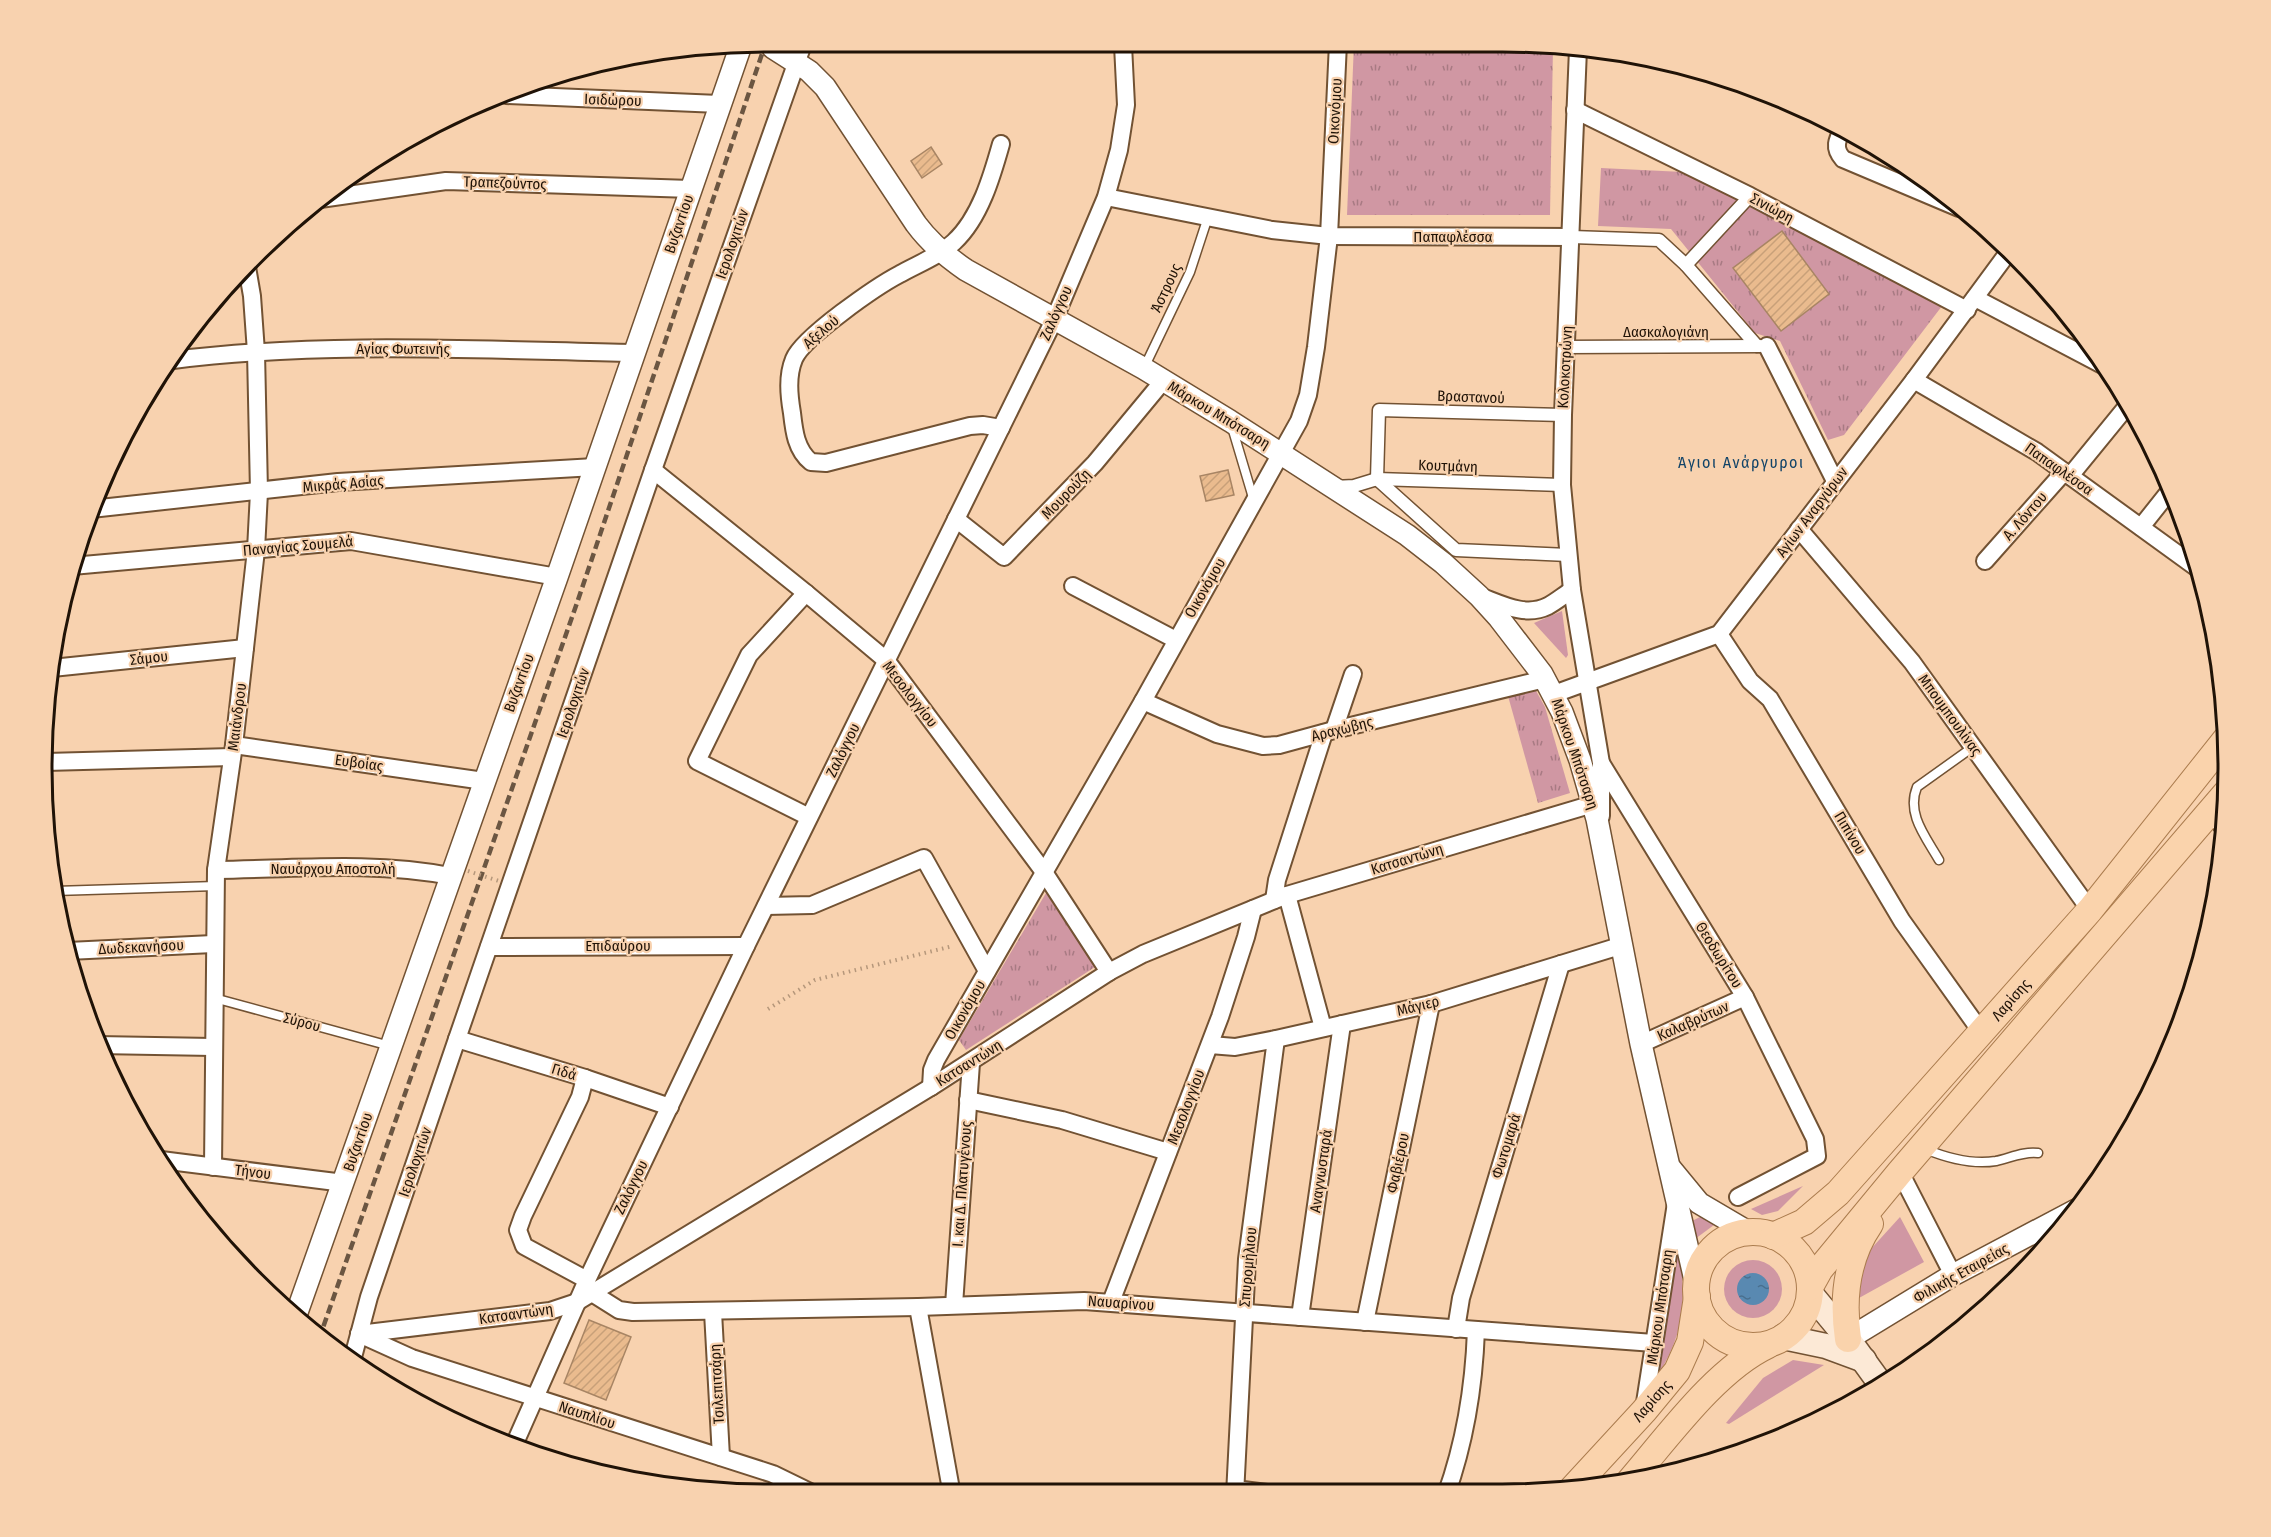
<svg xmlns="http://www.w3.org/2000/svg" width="2271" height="1537" viewBox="0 0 2271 1537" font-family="'Fira Sans Condensed',sans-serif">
	<defs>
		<pattern id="park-tufts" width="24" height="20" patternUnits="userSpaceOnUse" patternTransform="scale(1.5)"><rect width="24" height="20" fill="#d097a3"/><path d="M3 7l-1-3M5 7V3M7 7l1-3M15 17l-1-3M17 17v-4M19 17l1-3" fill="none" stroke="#a87a83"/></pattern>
		<pattern id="water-ripples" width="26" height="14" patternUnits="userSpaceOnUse" patternTransform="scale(1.5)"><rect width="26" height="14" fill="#5989b1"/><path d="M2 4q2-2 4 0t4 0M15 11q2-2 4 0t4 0" fill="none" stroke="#496f8e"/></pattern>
		<pattern id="building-hatch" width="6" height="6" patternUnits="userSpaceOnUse" patternTransform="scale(1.5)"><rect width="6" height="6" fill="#eabb8e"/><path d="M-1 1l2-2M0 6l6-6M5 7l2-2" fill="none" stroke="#c8a079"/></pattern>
	</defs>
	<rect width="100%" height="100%" fill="#f8d2af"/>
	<g fill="#d097a3">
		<polygon points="1562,611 1568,655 1566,658 1534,623"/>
		<polygon points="1803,1186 1778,1211 1762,1215 1751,1209"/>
		<polygon points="1702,1216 1714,1225 1695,1239 1692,1221"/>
		<polygon points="1900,1217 1924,1262 1859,1298 1863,1268 1870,1250"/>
		<path d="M 1677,1246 C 1688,1296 1685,1331 1658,1375 Z"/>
		<circle cx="1753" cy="1289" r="29"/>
		<polygon points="1793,1360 1824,1365 1729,1424 1726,1423 1763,1378"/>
	</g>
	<g fill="url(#park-tufts)">
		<polygon points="1502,42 1553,47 1550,215 1347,215 1354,43"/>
		<polygon points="1601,168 1683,172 1942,306 1844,435 1828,440 1780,341 1755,333 1671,229 1598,226"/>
		<polygon points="1535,689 1545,707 1570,793 1538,803 1508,696"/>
		<polygon points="1046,893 1095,967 966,1050 959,1040"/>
	</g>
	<circle fill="url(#water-ripples)" cx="1753" cy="1289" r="16"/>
	<g fill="url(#building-hatch)" stroke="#a88564" stroke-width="1.5">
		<polygon points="931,147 942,164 922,178 911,161"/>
		<polygon points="1782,231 1829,294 1781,331 1733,268"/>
		<polygon points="1228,470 1234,495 1206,501 1200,476"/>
		<polygon points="589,1320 631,1337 606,1400 564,1383"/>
	</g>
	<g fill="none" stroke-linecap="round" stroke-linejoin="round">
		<g stroke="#725233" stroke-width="11">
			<g id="service">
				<polyline points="1144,368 1190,272 1208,217"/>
				<polyline points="1232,427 1254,501"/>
				<path d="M 1939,860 C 1926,837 1906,814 1917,787 L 1973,747"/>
				<polyline points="55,891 216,886"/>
				<polyline points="214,998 390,1046"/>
				<path d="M 1925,1149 C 1947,1158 1972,1165 1996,1161 C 2010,1158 2024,1151 2038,1153"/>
			</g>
		</g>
		<g stroke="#725233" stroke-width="15">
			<g id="pedestrian">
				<polyline points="1572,237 1659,240 1686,265 1757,346"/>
				<polyline points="1686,265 1750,196"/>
				<polyline points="1566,347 1760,346"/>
				<polyline points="1563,415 1379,410 1377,479 1456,550 1568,555"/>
				<polyline points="1334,487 1354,486 1377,479 1562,485"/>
			</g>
		</g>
		<g stroke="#725233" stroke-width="20">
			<g id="minor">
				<polyline points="1578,49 1563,415 1562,485 1572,590 1601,763 1601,816"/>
				<polyline points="506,95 719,104"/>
				<polyline points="1575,110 1750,196 1967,310"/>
				<path d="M 1843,128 C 1837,140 1833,148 1843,159 L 1959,208"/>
				<path d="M 1001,144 C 992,176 980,218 954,242 C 939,256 918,264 900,274 C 877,286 803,337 794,359 C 787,376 789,395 792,413 C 794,431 796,450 811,462 L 826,463 L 970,426 L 983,425 L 1001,428"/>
				<polyline points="1106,197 1272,230 1329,236 1572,237"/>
				<polyline points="320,199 446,181 691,189"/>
				<polyline points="1975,298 2108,368"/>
				<polyline points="1767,346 1835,481"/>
				<path d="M 173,360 C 326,341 481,350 634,353"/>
				<polyline points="1914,380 2037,452 2197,568"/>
				<polyline points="653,470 806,593 886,660 1044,872 1109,972"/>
				<polyline points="2070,476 2128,405"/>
				<polyline points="91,509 338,482 595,467"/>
				<polyline points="956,519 1004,557 1095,463 1163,381"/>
				<polyline points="2141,527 2172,488"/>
				<polyline points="1799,529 1912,662 2090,910"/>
				<polyline points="1985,561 2064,472"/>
				<polyline points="72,566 351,541 557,577"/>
				<polyline points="1073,586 1176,640"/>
				<polyline points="806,593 749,655 697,761 809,817"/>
				<path d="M 1482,597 C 1503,605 1526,617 1548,606 C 1557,601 1564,595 1572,590"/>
				<polyline points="1719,634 1750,681 1770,699 1902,921 1982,1033"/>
				<polyline points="52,668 245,648"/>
				<polyline points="1554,694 1719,634 1914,380 2010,250"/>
				<polyline points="1143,701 1217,734 1263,746 1279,745 1334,730 1545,679"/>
				<polyline points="1334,730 1353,674"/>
				<polyline points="234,745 484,781"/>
				<polyline points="46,762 232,757"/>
				<polyline points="1601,763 1745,997 1815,1139 1817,1156 1738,1197"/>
				<polyline points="2211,812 2223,827"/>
				<path d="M 216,870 C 294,869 374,861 450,876"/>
				<polyline points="1287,895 1323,1028"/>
				<polyline points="1274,900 1277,880 1324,733"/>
				<polyline points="766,906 812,905 924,858 987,971"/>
				<polyline points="489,947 746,946"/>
				<polyline points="68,951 213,944"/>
				<polyline points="457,1039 585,1078 670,1107"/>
				<polyline points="1641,1044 1745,997"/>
				<polyline points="97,1045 213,1047"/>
				<polyline points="1210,1045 1235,1047 1276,1039 1431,1004 1623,945"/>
				<polyline points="585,1078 580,1097 523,1216 518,1230 524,1246 587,1280"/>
				<polyline points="931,1087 932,1070 936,1060 1143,701 1299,421 1308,395 1316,347 1329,236 1338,43"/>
				<polyline points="968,1100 1062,1120 1168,1152"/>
				<polyline points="161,1160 344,1183"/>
				<polyline points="213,1167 216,870 234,745 245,648 256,550 259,492 256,352 252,296 247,267"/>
				<polyline points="1900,1172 1953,1275"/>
				<polyline points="592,1293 619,1310 633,1312 918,1307 1084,1301 1654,1343"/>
				<polyline points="1111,1302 1220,1017 1246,937 1253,909"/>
				<polyline points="954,1305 971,1063"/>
				<polyline points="918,1307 952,1495"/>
				<polyline points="713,1312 721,1457"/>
				<polyline points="1300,1317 1342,1024"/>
				<polyline points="1365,1322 1431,1004"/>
				<polyline points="1456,1329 1461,1298 1561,964"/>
				<polyline points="359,1334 550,1311 577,1302 931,1087 1109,972 1143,954 1287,895 1593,804"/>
				<polyline points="359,1334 412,1358 773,1474 816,1495"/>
				<polyline points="352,1361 369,1297 457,1039 653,470 802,47"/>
				<polyline points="1644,1409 1676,1203"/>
				<polyline points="515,1443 587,1280 746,946 1054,320 1106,197 1119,150 1126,105 1123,45"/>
				<polyline points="1235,1489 1284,1495"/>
				<polyline points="1235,1495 1247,1259 1276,1039"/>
				<path d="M 1446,1495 C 1465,1442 1474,1386 1476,1330"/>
			</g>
		</g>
		<g stroke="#725233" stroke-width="24">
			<g id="tertiary">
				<path d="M 773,48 L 809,71 L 825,87 L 916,224 C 930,243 947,257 966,270 L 1143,368 L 1230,421 L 1407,535 L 1443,563 L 1479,596 L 1499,618 L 1542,674 L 1562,712 L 1580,760 L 1597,819 L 1641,1044 L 1697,1289"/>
				<polyline points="1671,1169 1699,1203 1750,1233"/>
				<polyline points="295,1318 557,577 740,48"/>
				<polyline points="1848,1339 1953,1275 2076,1210"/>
			</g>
		</g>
		<g stroke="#725233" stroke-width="27">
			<g id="secondary">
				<polyline points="1810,1293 1848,1339 1882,1386"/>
				<polyline points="1783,1337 1826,1346 1864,1360"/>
			</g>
		</g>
		<g stroke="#ab7c4e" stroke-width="28">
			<g id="primary">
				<circle cx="1753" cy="1289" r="57"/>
				<polyline points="1773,1236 1804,1222 1838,1193 2090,910 2226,739"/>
				<polyline points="1810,1287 1820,1269 1900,1172 2227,792"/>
				<path d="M 1848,1339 C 1842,1298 1846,1259 1870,1224"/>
				<path d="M 1628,1483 C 1667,1438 1715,1370 1768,1345"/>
				<polyline points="1573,1488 1644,1411 1677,1371 1690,1342 1697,1297"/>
			</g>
		</g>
		<polyline stroke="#b5977b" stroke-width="4" stroke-dasharray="1.5 4.5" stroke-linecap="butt" points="768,1009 815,980 953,946"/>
		<use href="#service" stroke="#fff" stroke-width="8"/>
		<use href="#pedestrian" stroke="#fff" stroke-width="12"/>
		<use href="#minor" stroke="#fff" stroke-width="16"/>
		<use href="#tertiary" stroke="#fff" stroke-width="21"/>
		<use href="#secondary" stroke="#fce9d6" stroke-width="24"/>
		<use href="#primary" stroke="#fad3ac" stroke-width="26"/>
		<polyline stroke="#6b5642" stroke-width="4.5" stroke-dasharray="9 4.5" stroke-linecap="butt" points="319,1339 577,603 764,48"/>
		<polyline stroke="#b5977b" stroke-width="4" stroke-dasharray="1.5 4.5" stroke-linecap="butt" points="468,871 502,882"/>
	</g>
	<g text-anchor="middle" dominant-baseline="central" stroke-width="4.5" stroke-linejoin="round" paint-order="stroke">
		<g font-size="15" fill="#201307" stroke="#f8d2af">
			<text transform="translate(613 100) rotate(2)">Ισιδώρου</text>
			<text transform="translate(1335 111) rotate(-87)">Οικονόμου</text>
			<text transform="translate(505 183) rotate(2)">Τραπεζούντος</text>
			<text transform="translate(1772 208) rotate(28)">Σινιώρη</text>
			<text transform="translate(679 224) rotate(-71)">Βυζαντίου</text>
			<text x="1453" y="237">Παπαφλέσσα</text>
			<text transform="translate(732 244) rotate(-71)">Ιερολοχιτών</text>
			<text transform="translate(1166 288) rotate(-65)">Άστρους</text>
			<text transform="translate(1056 313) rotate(-66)">Ζαλόγγου</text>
			<text transform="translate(821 332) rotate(-41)">Αξελού</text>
			<text x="1666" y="332">Δασκαλογιάνη</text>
			<text x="403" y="349">Αγίας Φωτεινής</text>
			<text transform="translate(1565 367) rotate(-87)">Κολοκοτρώνη</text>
			<text transform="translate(1471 397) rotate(2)">Βραστανού</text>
			<text transform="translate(1219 415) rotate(31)">Μάρκου Μπότσαρη</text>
			<text transform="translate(1448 466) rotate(2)">Κουτμάνη</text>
			<text transform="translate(2059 469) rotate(35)">Παπαφλέσσα</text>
			<text transform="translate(343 484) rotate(-5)">Μικράς Ασίας</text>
			<text transform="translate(1066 494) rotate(-46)">Μουρούζη</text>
			<text transform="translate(1812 512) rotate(-53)">Αγίων Αναργύρων</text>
			<text transform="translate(2025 516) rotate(-49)">Α. Λόντου</text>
			<text transform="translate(298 546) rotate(-5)">Παναγίας Σουμελά</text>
			<text transform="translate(1205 588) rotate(-60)">Οικονόμου</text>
			<text transform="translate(149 658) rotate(-6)">Σάμου</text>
			<text transform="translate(519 683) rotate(-70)">Βυζαντίου</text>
			<text transform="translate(910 694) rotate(52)">Μεσολογγίου</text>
			<text transform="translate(573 703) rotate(-71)">Ιερολοχιτών</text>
			<text transform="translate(1950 715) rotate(54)">Μπουμπουλίνας</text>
			<text transform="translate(237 717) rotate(-83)">Μαιάνδρου</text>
			<text transform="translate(1342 729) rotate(-14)">Αραχώβης</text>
			<text transform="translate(843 750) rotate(-64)">Ζαλόγγου</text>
			<text transform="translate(1575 754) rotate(71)">Μάρκου Μπότσαρη</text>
			<text transform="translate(359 763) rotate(8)">Ευβοίας</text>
			<text transform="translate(1850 833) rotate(59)">Πιπίνου</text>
			<text transform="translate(1407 859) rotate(-17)">Κατσαντώνη</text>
			<text x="333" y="869">Ναυάρχου Αποστολή</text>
			<text x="618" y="946">Επιδαύρου</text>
			<text transform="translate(141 947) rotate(-3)">Δωδεκανήσου</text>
			<text transform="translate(1719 955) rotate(58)">Θεοδωρίτου</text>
			<text transform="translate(2011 1000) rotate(-49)">Λαρίσης</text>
			<text transform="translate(1418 1006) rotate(-14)">Μάγιερ</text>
			<text transform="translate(965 1010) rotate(-60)">Οικονόμου</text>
			<text transform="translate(1693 1021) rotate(-24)">Καλαβρύτων</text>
			<text transform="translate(302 1022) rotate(15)">Σύρου</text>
			<text transform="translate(969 1063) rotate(-32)">Κατσαντώνη</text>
			<text transform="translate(564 1072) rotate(17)">Γιδά</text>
			<text transform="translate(1186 1107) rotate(-69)">Μεσολογγίου</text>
			<text transform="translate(358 1142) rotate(-71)">Βυζαντίου</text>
			<text transform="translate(1506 1146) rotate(-73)">Φωτομαρά</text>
			<text transform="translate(415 1162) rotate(-71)">Ιερολοχιτών</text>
			<text transform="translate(1398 1163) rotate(-78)">Φαβιέρου</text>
			<text transform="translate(1321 1171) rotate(-82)">Αναγνωσταρά</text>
			<text transform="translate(253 1172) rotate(7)">Τήνου</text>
			<text transform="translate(962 1184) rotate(-86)">Ι. και Δ. Πλατυγένους</text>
			<text transform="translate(631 1187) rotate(-64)">Ζαλόγγου</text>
			<text transform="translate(1248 1267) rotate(-85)">Σπυρομήλιου</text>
			<text transform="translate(1961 1273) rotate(-29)">Φιλικής Εταιρείας</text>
			<text transform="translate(1121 1303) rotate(4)">Ναυαρίνου</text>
			<text transform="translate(1660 1307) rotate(-82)">Μάρκου Μπότσαρη</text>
			<text transform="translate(516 1314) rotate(-8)">Κατσαντώνη</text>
			<text transform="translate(717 1384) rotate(-93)">Τσιλεπιτσάρη</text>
			<text transform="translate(1652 1401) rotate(-49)">Λαρίσης</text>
			<text transform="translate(587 1415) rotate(18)">Ναυπλίου</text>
		</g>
		<g font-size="16" letter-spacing="1.5" fill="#124468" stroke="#f8d2af">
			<text x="1741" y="462">Άγιοι Ανάργυροι</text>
		</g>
	</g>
	<path d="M0 0H2271V1537H0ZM768 52H1502A716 716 0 0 1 2218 768V768A716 716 0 0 1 1502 1484H768A716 716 0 0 1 52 768V768A716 716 0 0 1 768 52Z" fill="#f8d2af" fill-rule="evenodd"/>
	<path fill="none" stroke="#201307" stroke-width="3" d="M768 52H1502A716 716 0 0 1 2218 768V768A716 716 0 0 1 1502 1484H768A716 716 0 0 1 52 768V768A716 716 0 0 1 768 52Z"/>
</svg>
